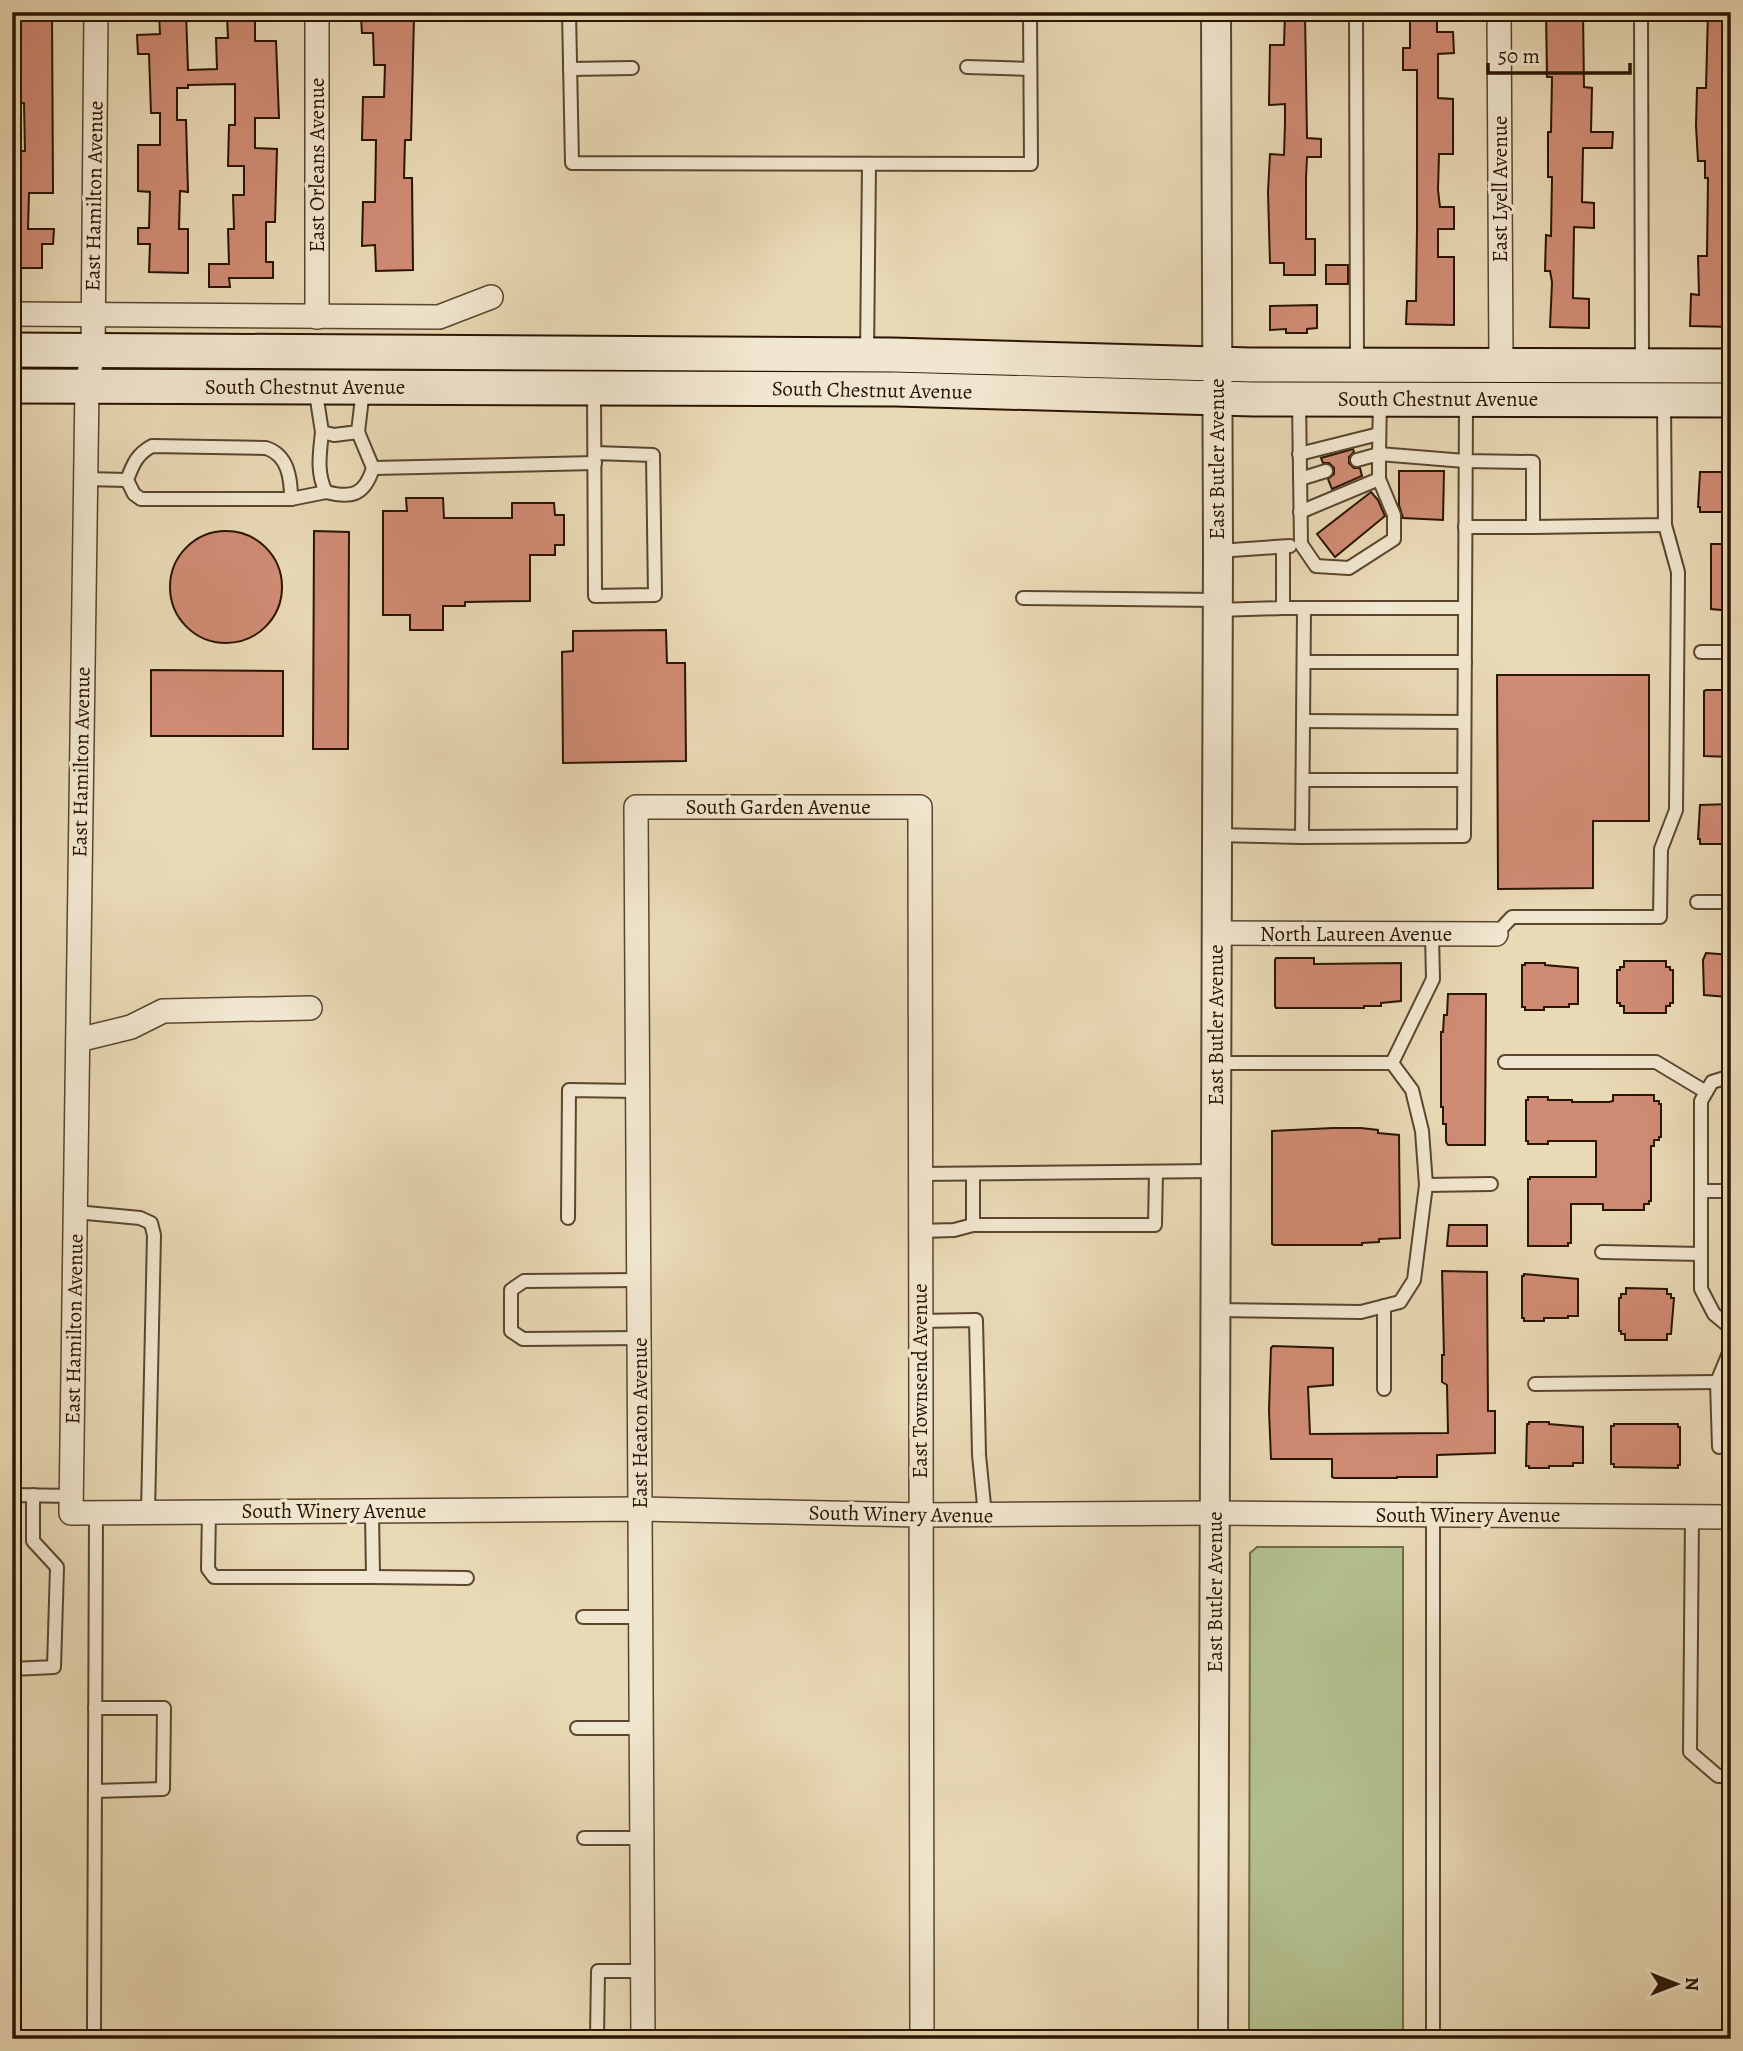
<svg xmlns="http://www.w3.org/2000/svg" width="1743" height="2051" viewBox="0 0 1743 2051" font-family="Alegreya,serif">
	<rect width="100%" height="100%" fill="#e9d9b5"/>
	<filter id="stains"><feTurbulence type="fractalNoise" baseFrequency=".00286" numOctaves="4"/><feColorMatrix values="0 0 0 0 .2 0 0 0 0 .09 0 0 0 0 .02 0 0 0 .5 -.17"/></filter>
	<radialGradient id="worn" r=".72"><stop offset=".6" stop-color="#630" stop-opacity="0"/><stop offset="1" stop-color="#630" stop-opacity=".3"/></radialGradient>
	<polygon fill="#b4c08f" stroke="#6f6a48" stroke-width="2" points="1257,1547 1403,1547 1403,2039 1249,2039 1250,1553"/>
	<g fill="#d08b74" stroke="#2a1501" stroke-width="2">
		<polygon points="12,12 52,12 53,193 29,193 28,229 54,229 53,244 42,244 42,268 12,268 12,172 18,172 18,151 25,151 24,103 12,103"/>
		<polygon points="159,12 186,12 188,70 217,69 216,38 228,38 227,17 255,17 255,41 276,41 279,118 255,118 255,148 277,149 275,222 266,222 266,262 273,262 273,278 229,278 230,287 209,287 209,264 229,264 228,229 234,229 233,195 244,195 244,166 228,166 229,125 235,125 235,84 188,85 188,88 177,88 177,120 186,120 188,192 180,191 179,229 188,229 188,273 149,272 150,244 138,244 138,228 149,228 150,192 138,191 138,145 160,145 160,113 151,113 149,54 138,54 137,35 160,34"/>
		<polygon points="1285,12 1305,12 1307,138 1321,139 1321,157 1307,157 1306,178 1306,239 1315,239 1315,275 1284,275 1284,263 1270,263 1268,192 1270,154 1284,155 1285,123 1285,104 1269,105 1270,45 1284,45"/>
		<polygon points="1410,12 1437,12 1437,32 1453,32 1454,53 1438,54 1438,98 1453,99 1453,154 1439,154 1438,190 1440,207 1454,207 1454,229 1438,229 1438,257 1454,257 1454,325 1406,324 1407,301 1416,301 1417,229 1417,70 1403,70 1403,48 1410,48"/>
		<polygon points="1546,12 1583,12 1584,87 1592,88 1591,132 1613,132 1612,148 1583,148 1582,202 1594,203 1594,228 1574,227 1573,298 1589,299 1589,328 1550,327 1552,282 1550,271 1545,271 1546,235 1551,236 1552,177 1548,177 1548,132 1551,132 1552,77 1547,77"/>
		<polygon points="1708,12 1731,12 1731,327 1690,326 1691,294 1699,295 1698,256 1707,256 1708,178 1705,178 1705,161 1698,161 1696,126 1697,88 1706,88"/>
		<polygon points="414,17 411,140 405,140 404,178 412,178 413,270 376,271 375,245 362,246 363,202 375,202 376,140 362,140 363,97 384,97 385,65 374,65 373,33 362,33 361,18"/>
		<rect x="1326" y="265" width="22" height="19"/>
		<polygon points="1317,305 1317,328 1307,329 1307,333 1286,333 1286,329 1270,330 1270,306"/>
		<polygon points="1353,449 1354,452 1349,457 1349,463 1354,468 1360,468 1362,476 1332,489 1328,479 1334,474 1334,468 1329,463 1323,463 1321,458"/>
		<polygon points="1399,471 1444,471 1443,520 1403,518 1399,505"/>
		<polygon points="1700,472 1731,472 1731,512 1700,512 1700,507 1698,507"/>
		<polygon points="1371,492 1378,500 1385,516 1335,557 1317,534"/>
		<polygon points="406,498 443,498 444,518 512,518 512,503 554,503 555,515 564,515 564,545 555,545 555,555 530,555 530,601 465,602 465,606 443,606 443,630 410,630 410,615 383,615 383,511 407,511"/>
		<polygon points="314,531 349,532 348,749 313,749"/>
		<circle cx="226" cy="587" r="56"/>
		<polygon points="1711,544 1731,544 1731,611 1711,609"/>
		<polygon points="666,630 667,663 685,663 686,761 563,763 562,652 573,651 573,631"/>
		<polygon points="151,670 283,671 283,736 151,736"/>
		<polygon points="1497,675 1649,675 1649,821 1593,821 1593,888 1498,889"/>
		<polygon points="1706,690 1731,690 1731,757 1704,756 1704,691"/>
		<polygon points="1731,804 1731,844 1700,844 1700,839 1698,839 1700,805"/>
		<polygon points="1706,953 1731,955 1731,995 1728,997 1704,995 1703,960"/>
		<polygon points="1276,958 1314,958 1314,964 1401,963 1401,1001 1381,1003 1381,1006 1364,1006 1364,1008 1276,1008 1275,1006 1275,960"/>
		<polygon points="1624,961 1666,961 1666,967 1670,967 1670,970 1673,970 1673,1003 1670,1003 1670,1006 1666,1006 1666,1013 1624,1013 1624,1006 1620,1006 1620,1003 1617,1003 1617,970 1620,970 1620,967 1624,967"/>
		<polygon points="1525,963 1545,963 1545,965 1578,968 1578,1004 1569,1004 1569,1007 1544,1007 1544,1010 1525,1010 1525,1007 1522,1007 1522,965 1525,965"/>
		<polygon points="1448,994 1486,994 1485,1145 1448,1145 1446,1142 1446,1124 1443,1124 1443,1107 1441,1107 1441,1032 1443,1032 1444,1015 1447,1015"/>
		<polygon points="1613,1095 1654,1095 1654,1101 1659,1101 1659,1104 1661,1104 1661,1137 1659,1137 1659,1140 1654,1140 1654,1146 1651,1146 1651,1201 1649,1201 1649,1204 1644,1204 1644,1210 1603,1210 1603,1204 1571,1204 1571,1243 1568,1243 1568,1246 1528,1246 1528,1179 1530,1179 1530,1177 1596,1177 1596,1141 1548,1141 1548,1144 1528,1144 1528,1141 1526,1141 1526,1100 1528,1100 1528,1097 1548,1097 1548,1100 1572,1100 1572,1102 1609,1102 1613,1101"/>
		<polygon points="1333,1128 1361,1128 1378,1130 1378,1133 1399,1135 1400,1238 1379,1239 1379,1242 1362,1243 1362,1245 1274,1245 1272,1244 1272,1131"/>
		<polygon points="1449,1225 1487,1225 1487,1246 1447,1246"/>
		<polygon points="1442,1271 1487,1272 1488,1411 1495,1411 1495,1453 1437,1455 1437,1477 1397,1477 1397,1478 1334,1478 1332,1477 1332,1459 1271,1459 1269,1410 1271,1348 1273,1346 1333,1348 1333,1385 1308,1387 1310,1434 1448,1433 1447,1385 1442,1382 1442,1355 1444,1355"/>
		<polygon points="1524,1274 1578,1279 1578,1316 1568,1316 1568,1318 1544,1318 1544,1321 1524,1321 1524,1318 1522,1318 1522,1276 1524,1276"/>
		<polygon points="1626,1288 1667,1289 1667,1294 1671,1294 1671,1298 1674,1298 1671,1334 1667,1334 1667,1340 1625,1340 1625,1334 1621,1334 1621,1331 1619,1331 1619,1298 1621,1298 1621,1294 1626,1294"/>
		<polygon points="1529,1422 1549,1422 1549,1424 1583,1427 1583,1463 1573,1463 1573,1466 1549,1466 1549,1468 1529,1468 1529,1466 1526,1466 1527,1424 1529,1424"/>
		<polygon points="1614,1424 1678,1424 1678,1427 1680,1427 1680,1465 1678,1465 1678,1468 1614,1467 1614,1464 1611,1464 1611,1426 1614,1426"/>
	</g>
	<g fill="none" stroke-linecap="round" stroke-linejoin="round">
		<g stroke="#5a462e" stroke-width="16">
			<g id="service">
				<polyline points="569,12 572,163 1031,164 1030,12"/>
				<polyline points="1356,12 1357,365"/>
				<polyline points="1641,12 1642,365"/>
				<polyline points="967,67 1030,69"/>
				<polyline points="570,69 632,68"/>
				<polyline points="867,355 869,164"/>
				<polyline points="315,387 322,432 334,435 358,432 363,389"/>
				<polyline points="594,388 595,596 655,595 653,455 595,453"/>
				<polyline points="1380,399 1379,454 1465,461 1533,462 1533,527 1665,525 1664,402"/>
				<polyline points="1299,400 1301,544 1316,566 1349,568 1394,539 1394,515 1379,479 1379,454 1357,460"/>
				<path d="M 322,432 C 320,452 316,473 326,492 C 353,499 365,494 373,468 L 358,432"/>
				<path d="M 152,446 L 266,448 C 288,455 291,478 291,499 L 141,499 L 134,494 L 127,480 C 133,464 137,454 152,446 Z"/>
				<polyline points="1299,454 1379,434"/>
				<polyline points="373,468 595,463"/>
				<polyline points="85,479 127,480"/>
				<polyline points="1300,479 1326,471"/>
				<polyline points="291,499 326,492"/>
				<polyline points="1300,512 1379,479"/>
				<polyline points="1465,527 1533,527"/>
				<polyline points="1218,551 1290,546"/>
				<polyline points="1023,598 1217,600"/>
				<polyline points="1283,608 1465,608"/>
				<polyline points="1217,610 1283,608 1283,547"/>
				<polyline points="1701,652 1731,652"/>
				<polyline points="1304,662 1465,662"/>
				<polyline points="1303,721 1464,722"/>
				<polyline points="1303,780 1464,780"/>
				<polyline points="1216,835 1302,837 1464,836 1466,402"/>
				<polyline points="1302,837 1304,609"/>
				<polyline points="1697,902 1731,902"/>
				<polyline points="1496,934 1512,917 1660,917 1661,849 1676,810 1678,572 1665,525"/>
				<polyline points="1505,1062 1656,1062 1706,1092"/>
				<polyline points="1216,1063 1392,1063 1433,979 1432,935"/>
				<polyline points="1731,1076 1712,1082 1701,1101 1701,1289 1714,1314 1731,1328"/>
				<polyline points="920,1174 1216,1171"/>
				<polyline points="1426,1185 1491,1184"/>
				<polyline points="1701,1191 1731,1191"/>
				<polyline points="76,1212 140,1218 151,1223 154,1235 148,1512"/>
				<polyline points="568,1218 569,1090 638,1091"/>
				<polyline points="973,1225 973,1174"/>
				<polyline points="920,1231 954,1230 973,1225 1155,1225 1156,1172"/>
				<polyline points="1602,1252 1701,1254"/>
				<polyline points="639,1280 524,1281 511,1290 511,1331 523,1339 640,1338"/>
				<polyline points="1384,1306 1384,1389"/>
				<polyline points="1216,1310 1361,1312 1400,1302 1414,1280 1426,1185 1422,1131 1412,1090 1392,1063"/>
				<polyline points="920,1321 976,1320 979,1455 985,1515"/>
				<polyline points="1535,1384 1717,1382"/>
				<polyline points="1719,1447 1717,1382 1731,1348"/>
				<polyline points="12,1495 72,1496"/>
				<polyline points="209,1512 208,1569 214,1577 373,1577 372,1511"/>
				<polyline points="96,1513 94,2030 97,2039"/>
				<polyline points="1692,1517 1690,1752 1718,1776 1731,1776"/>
				<polyline points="373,1577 467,1578"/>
				<polyline points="583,1617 641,1617"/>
				<polyline points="12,1669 54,1667 57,1567 33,1541 33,1495"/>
				<polyline points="577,1728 641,1728"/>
				<polyline points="95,1791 163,1789 164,1708 95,1708"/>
				<polyline points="584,1838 642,1838"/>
				<polyline points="597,2039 598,1971 642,1971"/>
				<polyline points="1433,2039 1433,1515"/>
			</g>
		</g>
		<g stroke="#5a462e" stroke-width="26">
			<g id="minor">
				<polyline points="96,12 93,351 87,386 71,1513 641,1509 920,1515 1215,1513 1731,1517"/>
				<polyline points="317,12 317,317"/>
				<polyline points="1499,12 1501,365"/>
				<polyline points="12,314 439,317 491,297"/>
				<polyline points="1216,933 1496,934"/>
				<polyline points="78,1040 131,1027 163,1011 310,1008"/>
				<polyline points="643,2039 636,807 920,807 922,2039"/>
			</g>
		</g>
		<g stroke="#5a462e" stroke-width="32">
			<polyline id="tertiary" points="1213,2039 1218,551 1216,12"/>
		</g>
		<g stroke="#2a1501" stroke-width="37">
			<g id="secondary">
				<polyline points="12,350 892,355 1251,365 1731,366"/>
				<polyline points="12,386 896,389 1254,399 1731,400"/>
			</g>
		</g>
		<use href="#service" stroke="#f1e6cf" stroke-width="12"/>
		<use href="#minor" stroke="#f1e6cf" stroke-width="23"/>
		<use href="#tertiary" stroke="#f1e6cf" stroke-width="28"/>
		<use href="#secondary" stroke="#f1e6cf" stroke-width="33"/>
	</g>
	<g text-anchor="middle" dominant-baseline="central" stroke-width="7" stroke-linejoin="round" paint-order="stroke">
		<g font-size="21" fill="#2a1501" stroke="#f1e6cf">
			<text transform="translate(317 165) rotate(-90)">East Orleans Avenue</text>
			<text transform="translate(1500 189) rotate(-90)">East Lyell Avenue</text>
			<text transform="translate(94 196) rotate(-89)">East Hamilton Avenue</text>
			<text x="305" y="387">South Chestnut Avenue</text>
			<text transform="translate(872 390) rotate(1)">South Chestnut Avenue</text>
			<text x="1438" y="399">South Chestnut Avenue</text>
			<text transform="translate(1217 459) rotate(-90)">East Butler Avenue</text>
			<text transform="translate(81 762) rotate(-89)">East Hamilton Avenue</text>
			<text x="778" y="807">South Garden Avenue</text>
			<text x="1356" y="934">North Laureen Avenue</text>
			<text transform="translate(1216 1025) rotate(-90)">East Butler Avenue</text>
			<text transform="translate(74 1329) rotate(-89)">East Hamilton Avenue</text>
			<text transform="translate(920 1381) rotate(-90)">East Townsend Avenue</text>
			<text transform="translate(640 1423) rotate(-90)">East Heaton Avenue</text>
			<text x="334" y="1511">South Winery Avenue</text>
			<text transform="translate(901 1514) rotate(1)">South Winery Avenue</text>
			<text x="1468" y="1515">South Winery Avenue</text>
			<text transform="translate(1215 1592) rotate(-90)">East Butler Avenue</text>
		</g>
	</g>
	<rect width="1743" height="2051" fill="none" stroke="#e9d9b5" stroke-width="42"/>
	<rect x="14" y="14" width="1715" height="2023" fill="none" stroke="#2a1501" stroke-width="3.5"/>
	<rect x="21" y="21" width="1701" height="2009" fill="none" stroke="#2a1501" stroke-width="2"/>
	<g transform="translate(1676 1984) rotate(90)" stroke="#f1e6cf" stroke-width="5" paint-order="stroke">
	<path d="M0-5L12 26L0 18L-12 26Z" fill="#2a1501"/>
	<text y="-10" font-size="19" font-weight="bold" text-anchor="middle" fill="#2a1501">N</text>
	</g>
	<path d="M1488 63v10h142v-10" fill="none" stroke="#2a1501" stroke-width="3.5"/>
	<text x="1498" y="63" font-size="21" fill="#2a1501" stroke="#f1e6cf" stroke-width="5" paint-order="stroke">50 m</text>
	<rect width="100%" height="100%" filter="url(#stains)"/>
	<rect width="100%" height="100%" fill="url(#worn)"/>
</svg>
